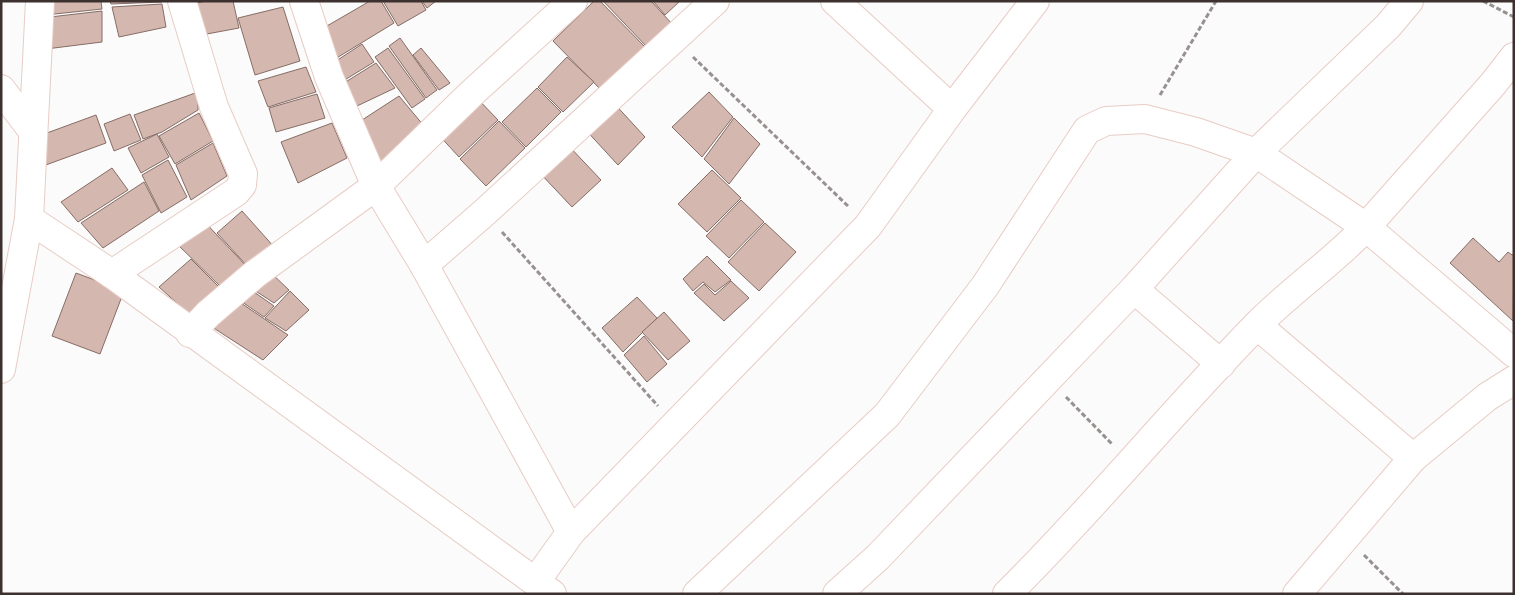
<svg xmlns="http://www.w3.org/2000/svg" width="1515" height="595" viewBox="0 0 1515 595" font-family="'Roboto Condensed',sans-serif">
	<rect width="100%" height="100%" fill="#fbfbfb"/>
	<g fill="#d4b8b0" stroke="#866d65">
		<polygon points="45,1 101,1 102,9 45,15"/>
		<polygon points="110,1 162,1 162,2 111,4"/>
		<polygon points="206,1 233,1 239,28 196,36 188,5"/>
		<polygon points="370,1 381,1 394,23 335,59 320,30"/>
		<polygon points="383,1 421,1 426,10 398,26"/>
		<polygon points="422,1 436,1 427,8"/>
		<polygon points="594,1 600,1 645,47 601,90 553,41"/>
		<polygon points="603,1 651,1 673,25 648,48"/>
		<polygon points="653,1 680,1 665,15"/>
		<polygon points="162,4 166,27 119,37 112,7"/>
		<polygon points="283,7 300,61 255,75 238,18"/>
		<polygon points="102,11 102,42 46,49 50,17"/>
		<polygon points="400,38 437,90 426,98 389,46"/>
		<polygon points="362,44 374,62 343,81 333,63"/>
		<polygon points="388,48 425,99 412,108 375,57"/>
		<polygon points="421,48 450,83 439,90 413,55"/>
		<polygon points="567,57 594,82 563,112 538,87"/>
		<polygon points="376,63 395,88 357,106 344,83"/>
		<polygon points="306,67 316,92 268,107 258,81"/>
		<polygon points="537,88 561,112 526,147 502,122"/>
		<polygon points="198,92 198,110 162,132 143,139 134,115"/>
		<polygon points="709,92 733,117 702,157 672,127"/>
		<polygon points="317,94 325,118 276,132 269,108"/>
		<polygon points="474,95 498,120 459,157 436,132"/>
		<polygon points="399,96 424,126 379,171 359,122"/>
		<polygon points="611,100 645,137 618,165 583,127"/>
		<polygon points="199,113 213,141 175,164 159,136"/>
		<polygon points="130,114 141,140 114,151 104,124"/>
		<polygon points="96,115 106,143 43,166 36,137"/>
		<polygon points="734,118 760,144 729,184 704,159"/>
		<polygon points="499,121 525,148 486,186 460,159"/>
		<polygon points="332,123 347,158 298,183 281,142"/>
		<polygon points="157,134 169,157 141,173 128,148"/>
		<polygon points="213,143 227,176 191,200 176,165"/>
		<polygon points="566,143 601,180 572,207 537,170"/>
		<polygon points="168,160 187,197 161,213 142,175"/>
		<polygon points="112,168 128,190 78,222 61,202"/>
		<polygon points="712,170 741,198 707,232 678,204"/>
		<polygon points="144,182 159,211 103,248 81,223"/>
		<polygon points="741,200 764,222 729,258 706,236"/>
		<polygon points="242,211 275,248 250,269 217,233"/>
		<polygon points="200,217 248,268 223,289 172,239"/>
		<polygon points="765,223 796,252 759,291 728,262"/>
		<polygon points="1473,238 1499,262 1508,252 1512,255 1514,254 1513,321 1450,263"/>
		<polygon points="707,256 731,280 715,292 703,282 693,291 683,279"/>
		<polygon points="191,259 221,289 190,315 159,287"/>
		<polygon points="270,272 289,290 274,303 251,288"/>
		<polygon points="76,273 124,291 100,354 52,336"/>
		<polygon points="731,281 749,298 724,321 694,293 704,284 715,295"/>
		<polygon points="244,285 274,306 264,317 232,295"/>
		<polygon points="290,291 309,310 286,331 265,318"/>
		<polygon points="637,297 657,318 623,352 602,328"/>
		<polygon points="235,299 288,335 263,360 209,325"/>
		<polygon points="664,312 690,341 668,360 642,332"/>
		<polygon points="644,336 667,364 647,382 624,355"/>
	</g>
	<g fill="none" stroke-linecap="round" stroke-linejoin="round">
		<g stroke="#e8ccc4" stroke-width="30">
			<g id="minor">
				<polyline points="40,1 29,219 112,274 552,594"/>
				<polyline points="304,1 329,77 376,186 424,265 571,532"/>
				<polyline points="835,1 952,109"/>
				<polyline points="1514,57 1493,84 1366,227 1514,353"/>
				<polyline points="1,89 32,130"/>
				<polyline points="424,265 485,212 715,1"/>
				<polyline points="112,274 236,192 242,185 243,174 214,107 182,1"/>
				<polyline points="1134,289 1221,364"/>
				<polyline points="1257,325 1413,458"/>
				<polyline points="190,333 208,314 255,274 376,186 472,93 573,1"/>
				<polyline points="1,369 29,219"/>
				<polyline points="536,581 571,532 868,226 952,109 1035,1"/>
				<path d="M 697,594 L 887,415 L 985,286 L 1087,130 L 1106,121 L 1145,119 L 1196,132 L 1256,153 L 1366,227 C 1332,263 1290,291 1256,326 C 1171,413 1094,508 1007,594"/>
				<polyline points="837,594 878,557 1134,289 1256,153 1388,26 1409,1"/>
				<polyline points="1297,594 1413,458 1487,397 1514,380"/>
			</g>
		</g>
		<g stroke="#979190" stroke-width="3" stroke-dasharray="5 2.5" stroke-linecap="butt">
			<polyline points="1483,1 1514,17"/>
			<polyline points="693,57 849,207"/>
			<polyline points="1160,95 1216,1"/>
			<polyline points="502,232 658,406"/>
			<polyline points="1066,397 1112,444"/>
			<polyline points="1364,555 1403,594"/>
		</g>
		<use href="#minor" stroke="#fff" stroke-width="28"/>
	</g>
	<rect width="1515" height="595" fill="none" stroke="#3c312e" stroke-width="5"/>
</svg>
